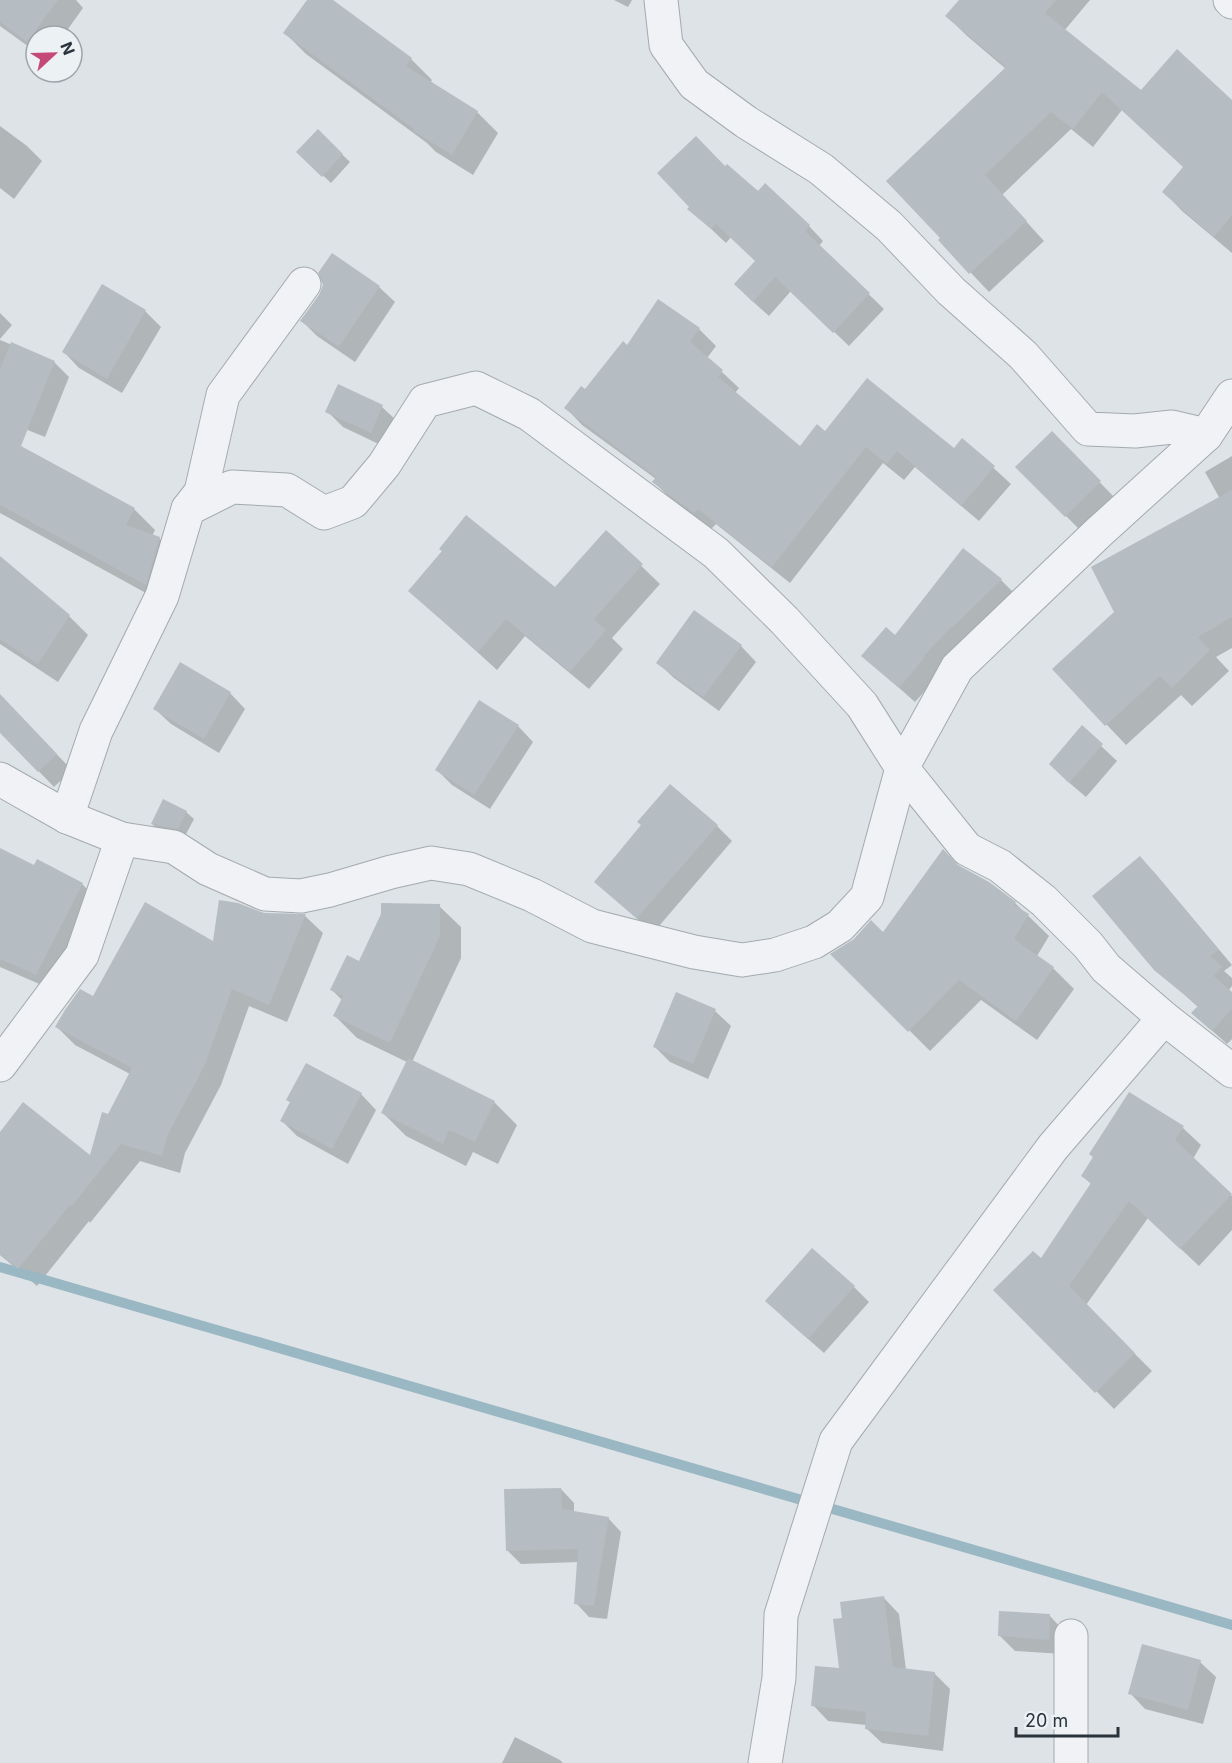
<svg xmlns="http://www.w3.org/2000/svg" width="1232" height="1763" viewBox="0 0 1232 1763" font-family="Inter,sans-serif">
	<rect width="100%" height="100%" fill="#dde3e6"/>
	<g fill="#0003">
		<polygon points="0,0 76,0 83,8 63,36 36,36 36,52 0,26"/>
		<polygon points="309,0 330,0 411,59 432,80 430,83 477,112 498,133 473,175 436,152 427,143 306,54 285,33"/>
		<polygon points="614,0 632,0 628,7"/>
		<polygon points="961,0 1090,0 1064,31 1141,92 1232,102 1232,253 1182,211 1164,192 1185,168 1122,110 1093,147 1071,129 1002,195 1044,241 989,292 940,240 1006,69 966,35 947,16"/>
		<polygon points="0,126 27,146 42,161 14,199 0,188"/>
		<polygon points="318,131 350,162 331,183 298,152"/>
		<polygon points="725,168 809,226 823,241 819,246 884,309 849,346 791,291 769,316 750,299 757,261 731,237 726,243 690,209"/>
		<polygon points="379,287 395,302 355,362 317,336 302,321"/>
		<polygon points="659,301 699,329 716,346 707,358 739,388 735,393 801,448 825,433 954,450 963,440 1011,484 979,521 915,467 904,480 883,463 790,583 716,524 711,529 670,498 654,482 656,479 582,425 566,408 585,391 627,347"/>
		<polygon points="145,311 161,327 122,393 79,368 64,352"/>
		<polygon points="0,313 12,325 0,339"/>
		<polygon points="0,340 54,362 69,377 45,437 0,419"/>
		<polygon points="338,386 382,407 398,422 387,448 343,427 327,411"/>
		<polygon points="1052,433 1115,498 1081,531 1017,467"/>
		<polygon points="0,454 134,509 155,530 152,536 159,538 180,559 166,604 0,513"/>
		<polygon points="1232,456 1232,648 1216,657 1229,671 1192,706 1181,695 1126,745 1054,669 1116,612 1220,499 1205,472"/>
		<polygon points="607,533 660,584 612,638 623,649 589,689 525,636 497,670 410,591 555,589"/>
		<polygon points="0,558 69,616 88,635 58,682 0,644"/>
		<polygon points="1001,580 1016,595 939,675 915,702 863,656"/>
		<polygon points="741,646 756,662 719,711 674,678 658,663"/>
		<polygon points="230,693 245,709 219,753 171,724 155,709"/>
		<polygon points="0,696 72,770 54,787 0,731"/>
		<polygon points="518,726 533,742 490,809 452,785 437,770"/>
		<polygon points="1082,728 1117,761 1086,797 1066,780"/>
		<polygon points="186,812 194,819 185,836 160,831 152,824"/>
		<polygon points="643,826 717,826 732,841 653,933 596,882"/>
		<polygon points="0,850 34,867 82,884 98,900 51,989 0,967"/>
		<polygon points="1140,858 1154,872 1232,965 1224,971 1232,978 1232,986 1228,991 1232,994 1232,1039 1227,1044 1208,1027 1198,1007 1156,969"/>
		<polygon points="960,868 1015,903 1049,936 1037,956 1053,968 1074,989 1037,1040 981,1000 930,1051 833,954 883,934"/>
		<polygon points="439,906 461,927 461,958 412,1062 494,1102 517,1125 498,1164 473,1152 466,1166 406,1136 383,1113 407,1062 357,1038 335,1016 342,1000 332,990 360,963"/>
		<polygon points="263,914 305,916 323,933 287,1022 249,1006 221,1085 185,1153 180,1173 140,1161 90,1223 89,1221 37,1286 0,1255 0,1134 90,1158 109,1116 130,1074 75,1045 57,1027 93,998 214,943"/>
		<polygon points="677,994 715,1011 731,1026 708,1079 670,1062 654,1046"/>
		<polygon points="361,1094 376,1110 348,1164 297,1136 282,1121 291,1103"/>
		<polygon points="1130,1094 1183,1128 1201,1145 1193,1159 1232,1196 1232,1230 1199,1266 1148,1218 1086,1305 1152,1371 1114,1409 996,1290 1041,1261 1092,1185 1083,1176"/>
		<polygon points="854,1287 869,1302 824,1353 782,1316"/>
		<polygon points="561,1489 574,1503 574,1512 608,1518 621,1532 607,1619 589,1617 576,1603 579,1562 521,1564 507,1550"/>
		<polygon points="884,1598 899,1614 906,1670 934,1673 950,1689 943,1751 882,1743 866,1728 866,1725 828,1721 813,1705 840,1670 844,1619"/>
		<polygon points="1049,1615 1064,1631 1063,1654 1015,1651 1000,1636"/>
		<polygon points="1200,1662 1216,1677 1203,1724 1145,1709 1130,1693"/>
		<polygon points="515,1737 560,1760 563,1763 502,1763"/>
	</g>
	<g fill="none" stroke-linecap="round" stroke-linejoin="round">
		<polyline stroke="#9ab7c4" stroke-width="10" points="0,1267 1232,1625"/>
	</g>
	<g fill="#b5bdc2">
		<polygon points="0,0 58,0 27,42 0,22"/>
		<polygon points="307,0 333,0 412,58 406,66 478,111 452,155 413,131 414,129 283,33"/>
		<polygon points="959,0 1056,0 1045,13 1141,90 1177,49 1232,100 1232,215 1214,237 1162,192 1183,167 1102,92 1073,129 1051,112 985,175 1027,221 969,274 938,240 940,238 886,181 1006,67 945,16"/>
		<polygon points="318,129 343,154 322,177 296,152"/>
		<polygon points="696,136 725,166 727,164 758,191 765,183 810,225 805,231 870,293 833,333 775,277 753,302 734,284 755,261 716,224 711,229 687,209 689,207 657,173"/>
		<polygon points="332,253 380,286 339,347 300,321 319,295 323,285 318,273"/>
		<polygon points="102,284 146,310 107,379 62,352"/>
		<polygon points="658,299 700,328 690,342 723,370 718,377 800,446 817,424 825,431 867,378 954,448 962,438 995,466 961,506 897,451 887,464 866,447 772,567 698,509 694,513 652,482 656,477 564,408 581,386 585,389 623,341 627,345"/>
		<polygon points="11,342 55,361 21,446 135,508 126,525 160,537 146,585 0,505 0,369"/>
		<polygon points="338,384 383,405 371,433 325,412"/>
		<polygon points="1052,431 1101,481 1065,517 1015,467"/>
		<polygon points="1232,490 1232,617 1198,637 1210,650 1172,688 1160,676 1105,726 1052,669 1114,612 1091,567"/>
		<polygon points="466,515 555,587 606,530 643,564 594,619 606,630 570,672 506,619 478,652 408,591 442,551 439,549"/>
		<polygon points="963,548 1002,579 953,627 952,626 923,657 924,658 899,688 861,656 886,627 895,635"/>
		<polygon points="0,556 70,615 38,664 0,639"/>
		<polygon points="694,610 742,645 703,697 656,663"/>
		<polygon points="180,662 231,692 204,739 153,709"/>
		<polygon points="0,694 57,754 38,772 0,733"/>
		<polygon points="479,700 519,725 474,795 435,770"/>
		<polygon points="1082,725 1103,744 1069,783 1049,764"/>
		<polygon points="670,784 718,825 637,918 635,917 594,882 641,825 637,822"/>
		<polygon points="163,799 187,811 178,829 151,824"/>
		<polygon points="0,848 34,865 37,859 83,883 36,975 0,959"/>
		<polygon points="943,849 958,865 989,882 1016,902 1014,905 1029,914 1014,939 1054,967 1016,1021 959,980 908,1032 830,954 854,939 871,920 883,932"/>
		<polygon points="1140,856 1219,950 1210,956 1222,966 1214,976 1232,992 1232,1009 1212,1031 1191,1013 1198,1006 1154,970 1092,896"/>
		<polygon points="219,900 238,903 264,913 306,914 269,1005 232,989 204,1067 168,1134 162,1156 121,1144 72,1206 70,1205 18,1269 0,1254 0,1132 23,1102 90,1155 102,1112 108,1114 132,1068 55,1027 65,1010 80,989 93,996 145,902 213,941"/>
		<polygon points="381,903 440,904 440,936 390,1043 333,1016 343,996 330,990 347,955 359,961 381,914"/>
		<polygon points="676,992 716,1009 693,1064 653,1047"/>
		<polygon points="408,1058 495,1101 475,1142 449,1130 443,1144 381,1113"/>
		<polygon points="306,1063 362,1093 332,1149 280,1121 290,1102 286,1100"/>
		<polygon points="1129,1092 1184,1126 1175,1140 1232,1194 1180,1249 1129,1201 1069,1286 1135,1353 1095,1393 993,1290 1033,1251 1041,1258 1091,1183 1081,1176 1093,1157 1089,1154"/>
		<polygon points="812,1248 855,1286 808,1339 765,1301"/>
		<polygon points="561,1488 562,1509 609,1517 594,1606 574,1604 578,1549 506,1551 504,1489"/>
		<polygon points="884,1596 893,1667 935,1672 928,1736 865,1729 866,1712 811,1706 815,1666 839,1668 833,1619 842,1618 840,1602"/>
		<polygon points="999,1611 1050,1614 1049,1640 998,1636"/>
		<polygon points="1142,1644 1201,1660 1188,1710 1128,1694"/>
	</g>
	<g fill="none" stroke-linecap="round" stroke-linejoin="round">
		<g stroke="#a3abaf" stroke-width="35">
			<g id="minor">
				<polyline points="661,0 666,45 694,84 746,122 821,169 889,226 951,291 1023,355 1088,429 1135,431 1172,427 1206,435"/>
				<polyline points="1230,0 1232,2"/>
				<polyline points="188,509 201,492 223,395 304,284"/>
				<polyline points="0,779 67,817 122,839 174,847 208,869 265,894 301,896 330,890 391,872 431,863 469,869 532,895 592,926 694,952 742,960 775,955 814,942 840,926 867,897 902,768 957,668 1098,533 1206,435 1232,396"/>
				<polyline points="67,817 96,731 162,596 188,509 232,487 287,490 324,513 353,502 384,465 425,401 476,388 529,414 716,553 784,620 862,705 902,768 967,849 1000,866 1044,901 1088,945 1106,968 1164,1018 1232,1071"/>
				<polyline points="0,1065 82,955 122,839"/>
				<polyline points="1071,1636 1071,1763"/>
				<polyline points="765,1763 779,1678 781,1615 836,1441 1053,1147 1164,1018"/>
			</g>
		</g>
		<use href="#minor" stroke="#f0f2f5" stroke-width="33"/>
	</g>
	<g transform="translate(54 54) rotate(68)"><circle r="28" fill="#ecf1f4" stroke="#9ea5aa" stroke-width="1.5"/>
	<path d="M0-4.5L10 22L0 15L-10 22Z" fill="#c44976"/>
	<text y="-9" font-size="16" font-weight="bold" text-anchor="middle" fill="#28333b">N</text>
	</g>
	<path d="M1016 1727v9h102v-9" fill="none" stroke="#28333b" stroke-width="3"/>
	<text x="1025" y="1727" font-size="18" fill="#28333b" stroke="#ecf1f4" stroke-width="4.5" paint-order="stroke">20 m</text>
</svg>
